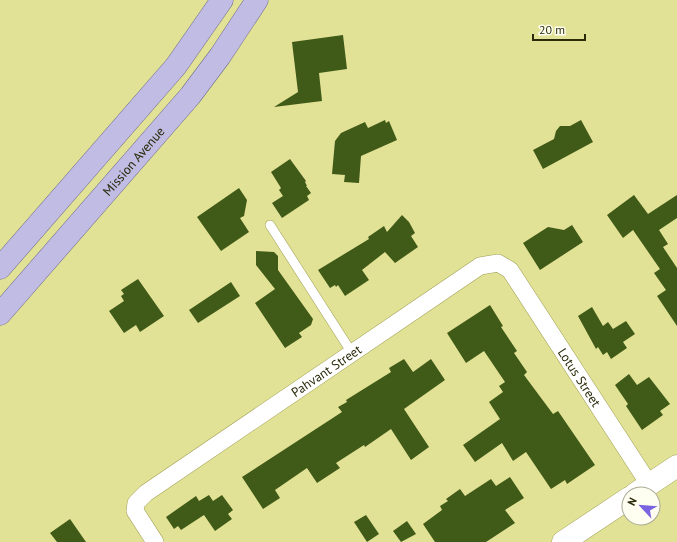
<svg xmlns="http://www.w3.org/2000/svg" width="677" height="542" viewBox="0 0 677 542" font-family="'PT Sans',sans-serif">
	<rect width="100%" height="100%" fill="#e2e296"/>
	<g fill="#405a18">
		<polygon points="343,35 347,69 319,73 322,101 274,107 298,92 292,42"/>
		<polygon points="385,120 386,123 389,121 397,140 361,156 359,183 344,182 345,175 332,174 335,141 341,133 365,122 368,128"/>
		<polygon points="581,120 593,142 543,169 533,150 554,139 556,131 560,126 570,126"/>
		<polygon points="290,159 306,181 305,182 307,186 306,186 311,193 307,196 309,200 282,218 272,203 283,196 279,190 281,188 271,172"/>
		<polygon points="239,188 247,200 244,216 240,218 249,232 221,251 197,217"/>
		<polygon points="634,195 648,214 677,195 677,218 659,230 668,244 663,247 677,268 677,326 657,296 666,290 654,273 660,269 633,230 623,238 607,215"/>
		<polygon points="402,215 409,222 415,233 411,236 418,247 395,263 385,252 362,270 369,280 345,296 338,285 336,287 335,285 330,288 318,270 369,239 368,237 384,226 387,232"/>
		<polygon points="572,225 583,242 540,270 523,243 548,227 564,230"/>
		<polygon points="256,251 274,252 278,256 278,270 313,319 311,325 299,333 302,337 285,348 255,303 275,289 256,265"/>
		<polygon points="138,279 164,316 140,332 136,325 124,333 109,311 124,301 121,296 124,294 121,290"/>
		<polygon points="231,282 240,296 198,323 189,310"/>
		<polygon points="490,305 503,326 501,327 517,351 514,353 527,372 524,375 553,414 558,411 595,465 567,484 565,480 551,489 526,452 513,461 502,443 475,462 463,445 500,419 489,402 503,392 499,386 505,382 484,351 466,363 447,333"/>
		<polygon points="592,307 603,326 608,322 613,329 626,321 635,334 623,342 627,348 611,359 607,352 603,355 598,347 596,349 578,316"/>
		<polygon points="404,359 413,372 431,359 445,380 404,409 429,447 411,460 391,429 365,447 364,445 336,463 340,468 317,483 307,468 275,490 280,498 263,509 242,477 342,412 338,407 347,402 346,400 391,372 389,368"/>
		<polygon points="629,374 637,385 649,377 670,404 660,411 663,415 642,430 626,406 628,404 615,385"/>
		<polygon points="510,477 524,498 505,510 515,523 486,542 435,542 423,524 442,510 440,506 448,501 446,499 460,489 465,496 491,479 496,486"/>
		<polygon points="209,495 213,501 222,495 233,510 228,514 232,519 215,531 204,515 181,530 178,526 174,529 166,517 196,496 199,501"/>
		<polygon points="366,515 379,534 367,542 354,522"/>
		<polygon points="70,519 86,542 57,542 50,533"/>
		<polygon points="407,521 416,534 401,542 393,531"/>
	</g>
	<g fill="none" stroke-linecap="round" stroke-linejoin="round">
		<g stroke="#a09f55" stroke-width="10">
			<polyline id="lane" points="270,225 352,353"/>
		</g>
		<g stroke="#a09f55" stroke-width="18">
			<g id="street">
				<path id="s1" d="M 155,542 L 135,511 L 136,503 L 146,493 L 480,266 L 498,263 L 510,270 L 649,484"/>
			</g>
		</g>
		<g stroke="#a09f55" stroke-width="23">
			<g id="secondary">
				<polyline points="635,494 677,466"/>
				<polyline points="563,542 629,498"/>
			</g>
		</g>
		<g stroke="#716c8c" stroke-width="23">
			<g id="primary">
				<polyline points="0,268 176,66 222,0"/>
				<path id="s2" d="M 0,314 L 190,96 L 220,56 L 257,0"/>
			</g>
		</g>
		<use href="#lane" stroke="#fff" stroke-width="9"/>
		<use href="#street" stroke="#fff" stroke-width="17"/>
		<use href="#secondary" stroke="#fff" stroke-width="22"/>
		<use href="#primary" stroke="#c0bce4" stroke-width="22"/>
	</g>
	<g text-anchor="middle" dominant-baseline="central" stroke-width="4" stroke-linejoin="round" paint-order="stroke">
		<g font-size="13" fill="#2b2a0b" stroke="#fefff0">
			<text stroke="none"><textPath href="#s2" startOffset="203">Mission Avenue</textPath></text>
			<text stroke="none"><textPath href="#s1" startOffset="277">Pahvant Street</textPath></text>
			<text stroke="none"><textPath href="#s1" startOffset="623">Lotus Street</textPath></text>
		</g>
	</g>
	<g transform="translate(641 506) rotate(296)"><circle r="19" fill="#fefff0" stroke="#aaaa94"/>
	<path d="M0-3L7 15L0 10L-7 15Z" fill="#7b64df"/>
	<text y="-6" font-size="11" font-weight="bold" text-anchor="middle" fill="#2b2a0b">N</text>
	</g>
	<path d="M533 34v6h52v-6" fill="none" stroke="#2b2a0b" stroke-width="2"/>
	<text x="539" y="34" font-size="12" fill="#2b2a0b" stroke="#fefff0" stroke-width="3" paint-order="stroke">20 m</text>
</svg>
